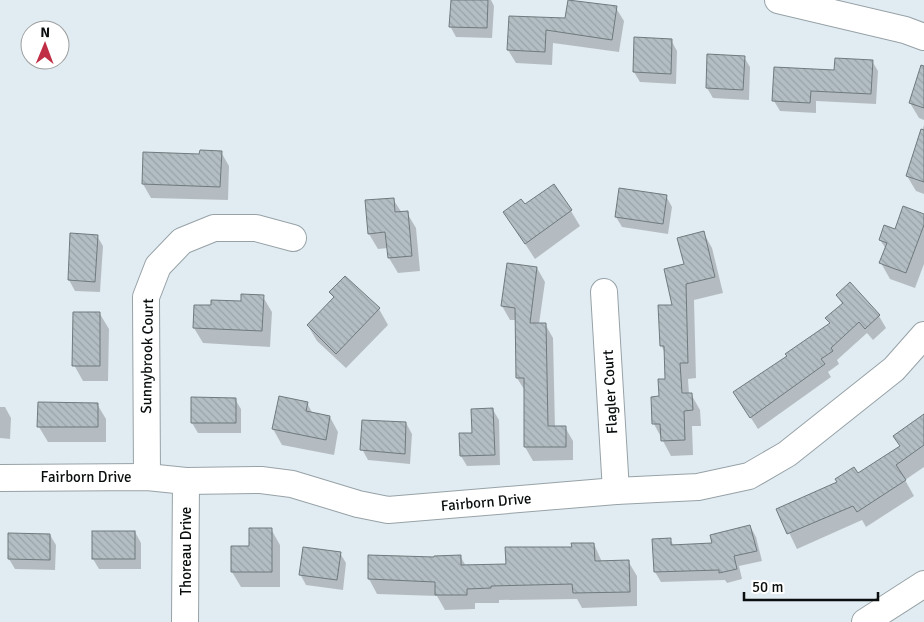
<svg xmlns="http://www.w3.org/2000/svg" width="924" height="622" viewBox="0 0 924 622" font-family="Signika,sans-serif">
	<defs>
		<pattern id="building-back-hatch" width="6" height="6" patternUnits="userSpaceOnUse" patternTransform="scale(1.25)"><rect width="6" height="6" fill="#b3bec4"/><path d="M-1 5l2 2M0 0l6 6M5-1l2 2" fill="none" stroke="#99a2a7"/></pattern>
	</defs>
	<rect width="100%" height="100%" fill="#e1ecf2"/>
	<g fill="#0003">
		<polygon points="452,0 491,0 494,6 492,38 456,37 450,26"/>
		<polygon points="616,8 624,21 619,52 553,43 552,65 516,63 508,50 510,17 566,20"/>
		<polygon points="671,40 677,51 676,84 640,82 634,72"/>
		<polygon points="744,57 750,67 749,100 713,98 707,88"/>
		<polygon points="872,61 878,71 876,104 816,101 816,113 780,111 774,101 836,71"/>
		<polygon points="924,82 924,120 919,118 910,103"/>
		<polygon points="924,125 924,194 916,191 907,176"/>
		<polygon points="221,152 229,166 228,200 151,198 143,184 201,155"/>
		<polygon points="666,196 672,207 668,234 622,227 616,217"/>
		<polygon points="393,199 402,213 407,213 416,228 420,271 398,273 389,258 388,248 378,249 369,234"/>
		<polygon points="524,206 571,211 580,226 535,259 514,227"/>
		<polygon points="924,216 924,264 915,288 890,279 881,263 886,249 880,240"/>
		<polygon points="703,232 712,248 723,293 694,300 696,378 688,379 689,394 691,394 700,410 701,426 692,426 693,455 671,456 654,424 666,380 665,353 661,345 685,265"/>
		<polygon points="72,235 97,236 103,246 100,292 75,291 69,280"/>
		<polygon points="537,268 545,282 539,324 545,324 553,338 555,428 565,427 573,441 573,460 533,461 525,447 525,391 517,378 517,320 510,320 502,306"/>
		<polygon points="850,284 879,316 886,328 873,340 867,333 837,360 839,364 828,372 831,377 758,429 742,404 789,357 830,324 827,319 843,305 837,296"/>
		<polygon points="331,292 379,309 388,325 346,368 317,341 308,326 334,298"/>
		<polygon points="263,297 272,312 270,347 203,343 194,328 212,307 242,303"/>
		<polygon points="100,314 109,329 108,381 83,381 74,365"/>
		<polygon points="235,399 241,409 241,433 198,433 192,423"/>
		<polygon points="307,403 313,414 330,417 338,432 334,455 282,445 273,429"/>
		<polygon points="97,404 106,419 106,442 48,442 39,427"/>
		<polygon points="0,407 5,407 11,418 10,439 0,438"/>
		<polygon points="493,410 499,420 500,465 467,466 461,456"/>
		<polygon points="924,416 924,467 905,480 914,496 866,527 862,520 797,549 778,510 858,474 901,446"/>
		<polygon points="406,423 412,434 410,464 368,460 362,449"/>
		<polygon points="750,526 756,537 762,561 739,566 742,579 727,583 725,580 661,582 655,572 670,539 674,546 714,545"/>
		<polygon points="271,529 280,545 280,587 241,587 232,572 250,548"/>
		<polygon points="135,532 141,543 141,569 99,569 93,559"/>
		<polygon points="9,535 50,535 56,545 55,570 15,569 9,559"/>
		<polygon points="594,544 602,562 628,561 637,576 637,606 582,608 577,599 499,600 499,603 475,603 475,609 445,610 437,596 377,594 369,579 370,556 436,559 460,556 466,566 507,565"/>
		<polygon points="340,553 346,563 343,590 306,585 300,574"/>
	</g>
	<g fill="url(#building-back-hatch)" stroke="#6f7a7e">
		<polygon points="451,0 488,0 487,28 449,27"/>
		<polygon points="568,0 617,6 612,40 546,30 545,52 507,50 509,16 565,18"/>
		<polygon points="634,37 672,39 671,74 633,72"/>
		<polygon points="707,54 745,56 743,90 706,88"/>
		<polygon points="835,58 873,60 871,94 811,91 810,103 772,101 774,67 834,70"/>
		<polygon points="921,65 924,66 924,108 909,103"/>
		<polygon points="921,129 924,130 924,182 906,176"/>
		<polygon points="200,150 222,151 220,187 142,184 143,152 199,154"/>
		<polygon points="554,184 572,210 525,244 503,212 521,199 525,204"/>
		<polygon points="619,188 667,195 663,224 615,217"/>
		<polygon points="394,198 395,212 408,211 412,256 388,258 385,232 368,234 365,200"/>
		<polygon points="903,206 924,214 924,225 906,273 879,263 887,243 879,240 884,225 895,229"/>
		<polygon points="704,231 715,277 686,284 688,363 680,363 682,393 692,393 693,410 684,411 685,440 661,441 660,424 652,424 651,397 659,396 658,379 665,379 664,346 660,346 658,305 672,305 664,269 684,264 677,238"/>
		<polygon points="70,233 98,235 95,282 68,280"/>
		<polygon points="507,263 537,267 530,323 546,323 548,426 566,426 566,447 524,447 524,378 516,378 515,308 501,306"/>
		<polygon points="345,276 380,308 336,354 307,325 334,297 329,292"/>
		<polygon points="850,282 880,315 865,329 859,322 831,348 833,351 821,359 825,364 750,418 733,392 787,356 785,354 830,323 825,318 843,303 836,295"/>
		<polygon points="241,294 264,295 262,331 193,328 194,305 211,305 211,300 241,301"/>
		<polygon points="73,312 100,312 100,366 72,366"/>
		<polygon points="279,396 308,402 306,411 330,416 326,440 272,429"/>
		<polygon points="191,397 236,398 236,423 191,423"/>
		<polygon points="38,402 98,403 98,427 37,427"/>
		<polygon points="493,408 495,455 460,456 459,433 472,433 471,409"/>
		<polygon points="924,414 924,445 896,465 906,480 857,512 853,506 787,534 776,509 837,482 835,479 854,467 858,473 900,446 893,436"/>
		<polygon points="362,420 406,422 405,454 360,450"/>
		<polygon points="750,525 757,551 734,556 737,569 719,573 719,570 654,572 652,539 671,538 671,545 712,543 710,535"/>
		<polygon points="249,528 272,528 272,572 231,572 231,546 249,546"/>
		<rect x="92" y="531" width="43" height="28"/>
		<polygon points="8,533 50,534 50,560 8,559"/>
		<polygon points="571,543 594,543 595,561 629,560 630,592 573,593 572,584 491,586 491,588 467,589 467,595 435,595 435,582 368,579 368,555 434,557 434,556 461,555 461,565 506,564 505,547 572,547"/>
		<polygon points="303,547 341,552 337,580 299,575"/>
	</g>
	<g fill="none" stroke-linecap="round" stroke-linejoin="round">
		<g stroke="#97a2a7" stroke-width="28">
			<g id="minor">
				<polyline points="778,0 905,30 924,37"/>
				<polyline points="604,292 616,491"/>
				<polyline points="147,477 146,297 158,266 182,241 214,228 256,228 293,238"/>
				<polyline points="0,478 147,477 186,481 261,480 292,484 358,504 388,510 616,491 698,487 749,476 787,454 894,369 924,335"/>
				<polyline points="185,622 186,481"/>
				<polyline points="865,622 924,584"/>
			</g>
		</g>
		<use href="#minor" stroke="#fff" stroke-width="26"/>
	</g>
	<g text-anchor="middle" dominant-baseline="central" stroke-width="4.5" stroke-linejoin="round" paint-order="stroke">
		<g font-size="15" fill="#0a0e0f" stroke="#fff">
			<text transform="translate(147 356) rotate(-89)">Sunnybrook Court</text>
			<text transform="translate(610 392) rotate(-93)">Flagler Court</text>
			<text x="86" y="477">Fairborn Drive</text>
			<text transform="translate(486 502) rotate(-5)">Fairborn Drive</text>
			<text transform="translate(186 551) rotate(-90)">Thoreau Drive</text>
		</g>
	</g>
	<g transform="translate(45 45) rotate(1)"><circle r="24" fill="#ffffff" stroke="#9d9f9f"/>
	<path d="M0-4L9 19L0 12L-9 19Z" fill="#bf2e44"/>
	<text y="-8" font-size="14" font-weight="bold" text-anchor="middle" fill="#0a0e0f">N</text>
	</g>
	<path d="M744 592v8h134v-8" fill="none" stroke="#0a0e0f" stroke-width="2.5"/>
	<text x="752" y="592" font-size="15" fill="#0a0e0f" stroke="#ffffff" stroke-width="4" paint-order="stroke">50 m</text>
</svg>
